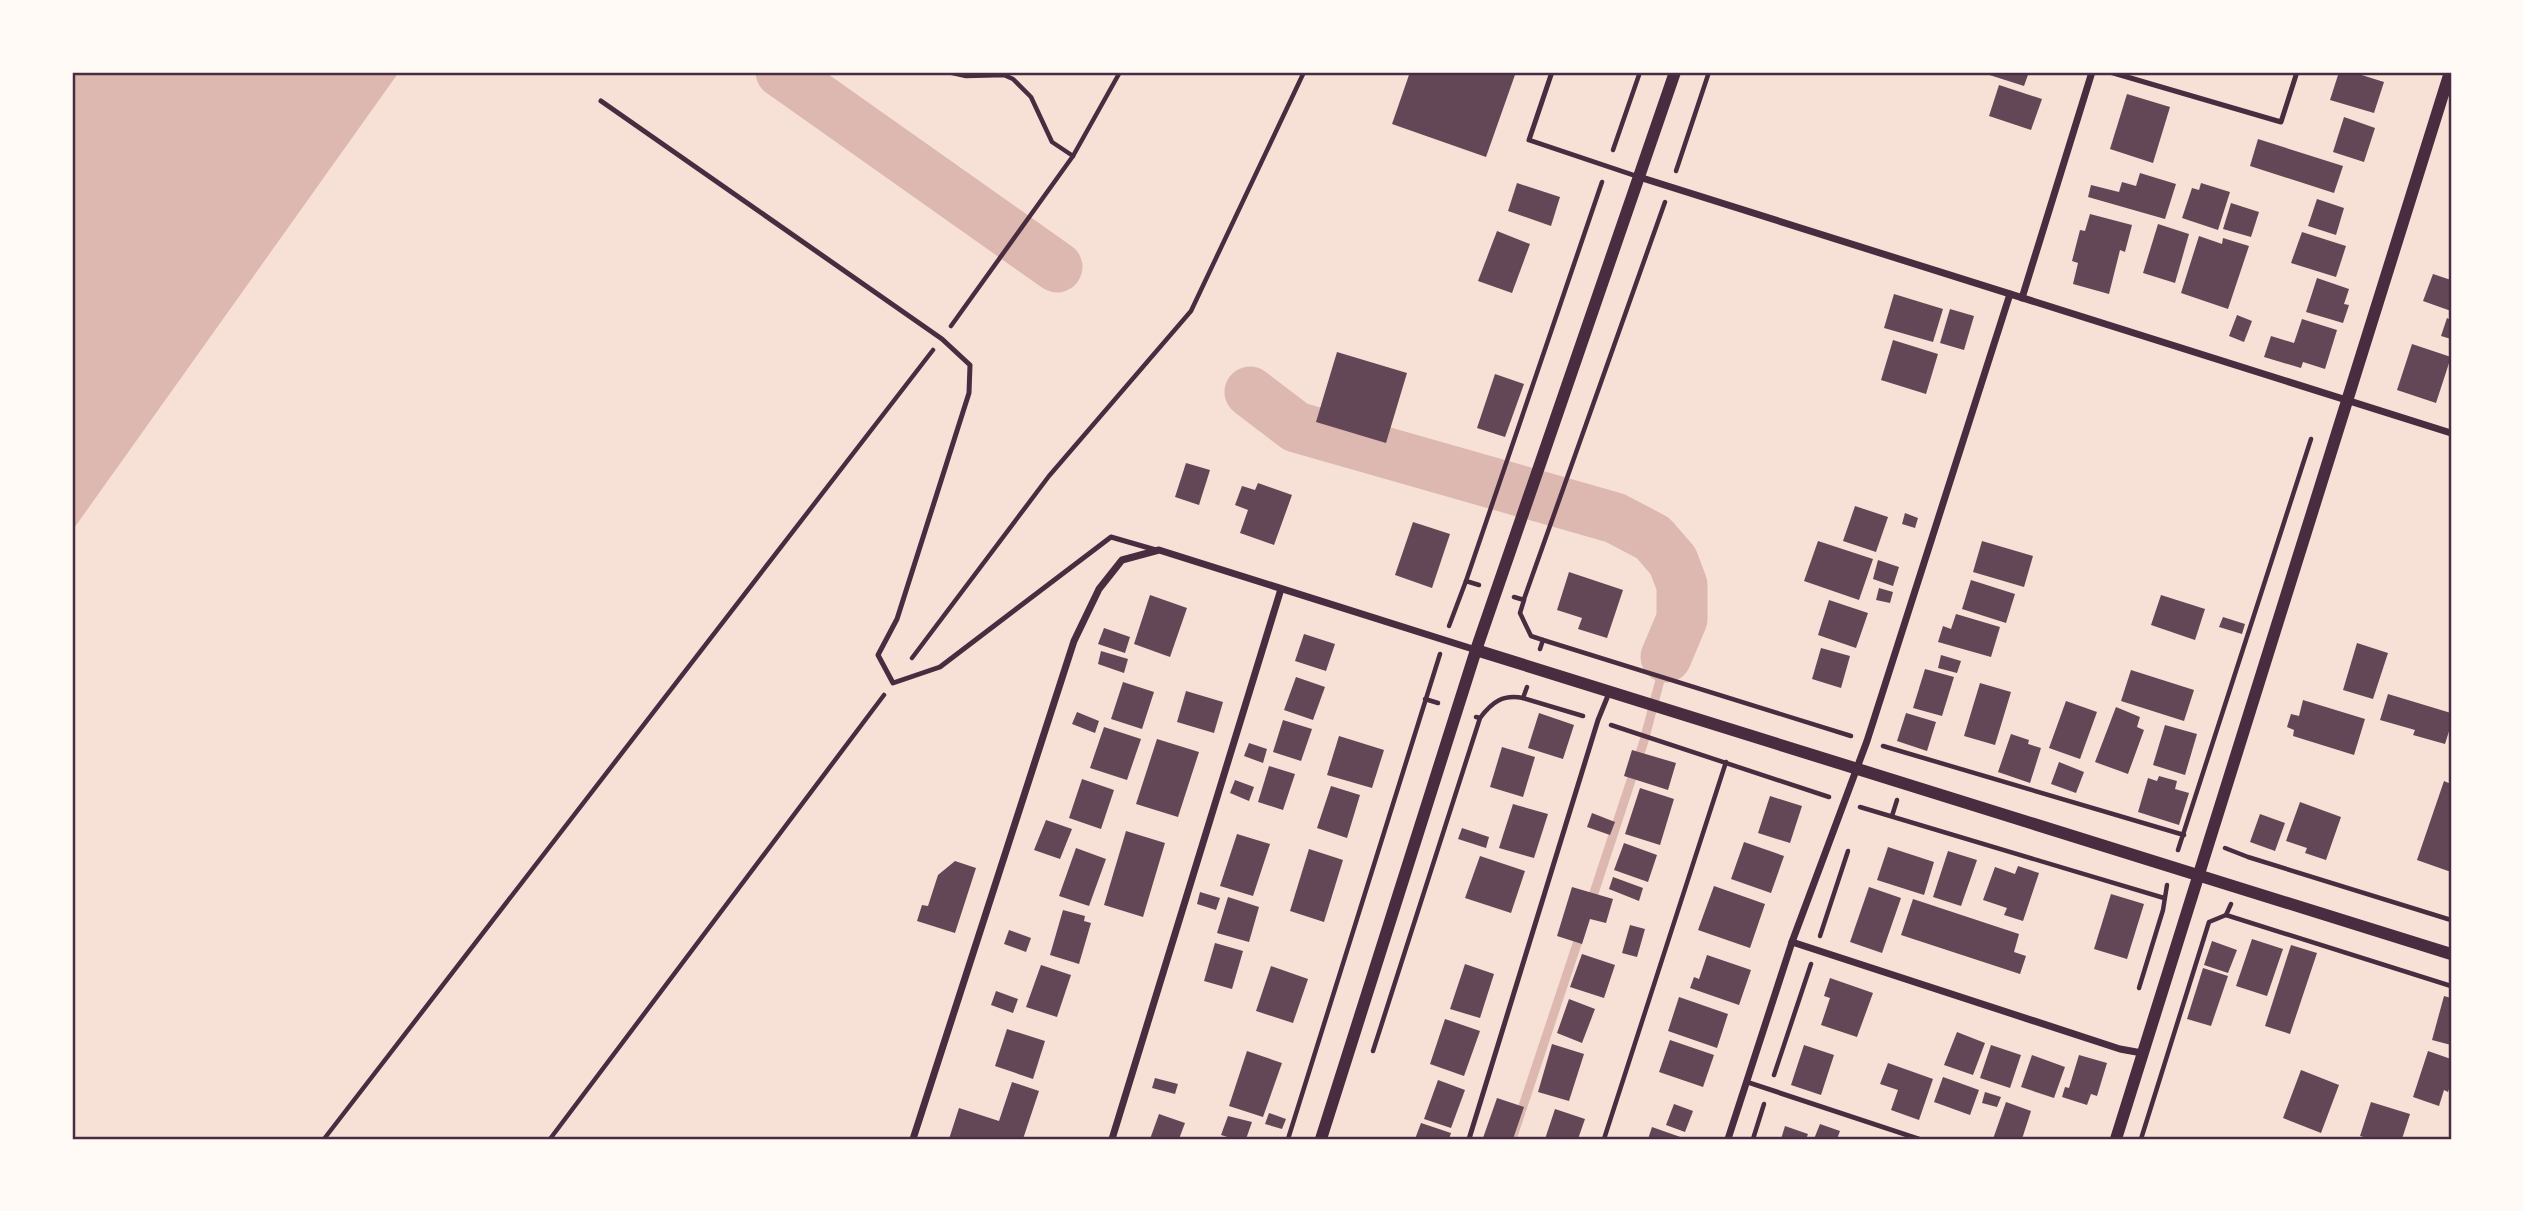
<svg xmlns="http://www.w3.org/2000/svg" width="2523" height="1211" viewBox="0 0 2523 1211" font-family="'IBM Plex Sans',sans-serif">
	<rect width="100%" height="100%" fill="#f7e1d7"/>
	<polygon fill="#dcb8b0" points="72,72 399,72 72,531"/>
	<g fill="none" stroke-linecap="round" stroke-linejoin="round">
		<g stroke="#dcb8b0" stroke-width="9">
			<polyline points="1591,902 1644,741 1666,657"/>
			<polyline points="1512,1139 1581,932"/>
		</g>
		<g stroke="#dcb8b0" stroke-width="51">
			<polyline points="781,72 1057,267"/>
			<polyline points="1250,392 1296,427 1615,518 1653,538 1673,561 1682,585 1682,619 1666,657"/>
		</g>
	</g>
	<g fill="#644757">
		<polygon points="1410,72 1516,72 1486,157 1392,124"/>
		<polygon points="1980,72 2029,72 2024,86"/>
		<polygon points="2339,72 2352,72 2384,82 2374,113 2330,100"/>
		<polygon points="1999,85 2042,99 2031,130 1989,116"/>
		<polygon points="2127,94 2170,107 2153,163 2110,149"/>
		<polygon points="2344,117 2375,128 2364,162 2333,152"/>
		<polygon points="2258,139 2343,166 2334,193 2250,166"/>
		<polygon points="2140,173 2176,184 2165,219 2088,197 2091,185 2119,192 2122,182 2136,186"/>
		<polygon points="1517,183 1560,197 1551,226 1508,211"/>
		<polygon points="2201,183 2230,192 2218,230 2182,218 2192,188 2199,190"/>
		<polygon points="2317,199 2344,208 2336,235 2308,226"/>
		<polygon points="2231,203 2259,212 2251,237 2223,229"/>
		<polygon points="2090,214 2132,225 2125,252 2120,250 2109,294 2073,284 2078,263 2072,261 2080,230 2085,231"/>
		<polygon points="2158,224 2189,234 2175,283 2143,273"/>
		<polygon points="1497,231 1530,244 1512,293 1478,281"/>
		<polygon points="2302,232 2346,246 2336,277 2291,263"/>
		<polygon points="2199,236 2222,244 2223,238 2249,246 2228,309 2181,293"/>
		<polygon points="2433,274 2451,280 2451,311 2423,301"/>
		<polygon points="2317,278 2349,289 2344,304 2349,305 2343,323 2306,312"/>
		<polygon points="1894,294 1943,309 1933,342 1884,328"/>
		<polygon points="1950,309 1974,316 1964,350 1940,343"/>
		<polygon points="2237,315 2252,321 2244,342 2229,336"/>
		<polygon points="2447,318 2451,320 2451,339 2441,336"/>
		<polygon points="2302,319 2337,330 2325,369 2303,362 2301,368 2264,357 2271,336 2294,343"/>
		<polygon points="1893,340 1938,354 1926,394 1881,380"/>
		<polygon points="2412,344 2451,357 2436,403 2397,390"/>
		<polygon points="1337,352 1407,373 1386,443 1316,422"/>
		<polygon points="1495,374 1524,384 1505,437 1477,428"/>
		<polygon points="1186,463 1210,470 1199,505 1175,497"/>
		<polygon points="1258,483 1292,495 1274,545 1240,533 1248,510 1235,505 1242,486 1255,490"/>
		<polygon points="1855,506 1888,517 1876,552 1843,541"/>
		<polygon points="1905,513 1918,518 1915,528 1902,524"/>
		<polygon points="1413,522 1450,534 1432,588 1395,575"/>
		<polygon points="1818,541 1873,559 1859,600 1804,581"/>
		<polygon points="1982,541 2033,556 2024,587 1973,572"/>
		<polygon points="1878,560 1899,567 1893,586 1873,579"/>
		<polygon points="1569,572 1623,590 1607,638 1578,629 1582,618 1557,610"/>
		<polygon points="1971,580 2015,594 2006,623 1962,609"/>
		<polygon points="1879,588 1893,592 1890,603 1876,600"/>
		<polygon points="1150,595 1187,608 1170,657 1134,644"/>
		<polygon points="2161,595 2205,609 2195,640 2151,625"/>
		<polygon points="1829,600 1868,613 1856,648 1818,635"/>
		<polygon points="1956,614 2000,627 1991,657 1938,642 1943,626 1951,629"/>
		<polygon points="2223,617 2245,624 2242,634 2219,627"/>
		<polygon points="1104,628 1130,637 1125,653 1098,644"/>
		<polygon points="1304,634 1335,644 1326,671 1295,661"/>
		<polygon points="2357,643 2388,653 2373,699 2343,690"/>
		<polygon points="1821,648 1850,656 1841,688 1812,679"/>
		<polygon points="1101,651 1128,659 1124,673 1098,664"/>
		<polygon points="1941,655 1961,661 1957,673 1938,668"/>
		<polygon points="1925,669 1954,677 1942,716 1913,708"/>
		<polygon points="2131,670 2194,690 2184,721 2121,701"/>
		<polygon points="1296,677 1325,687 1313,720 1284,710"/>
		<polygon points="1123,682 1154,692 1142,729 1111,719"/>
		<polygon points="1980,683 2011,692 1995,745 1964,736"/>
		<polygon points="1186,691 1223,702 1214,733 1177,722"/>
		<polygon points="2388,694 2451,713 2451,725 2445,744 2413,735 2415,730 2380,720"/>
		<polygon points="2303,700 2365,719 2354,755 2293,736 2294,730 2287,727 2291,714 2299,716"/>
		<polygon points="2066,701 2097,712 2080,759 2049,748"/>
		<polygon points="2116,707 2140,717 2137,727 2144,730 2128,774 2095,762"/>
		<polygon points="1077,712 1099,721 1095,733 1072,724"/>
		<polygon points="1539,713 1574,725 1563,759 1528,748"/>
		<polygon points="1906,713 1936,722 1927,751 1897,741"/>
		<polygon points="1283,720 1312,729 1301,761 1273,752"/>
		<polygon points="2165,725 2197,734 2185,775 2153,765"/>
		<polygon points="1104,727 1141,739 1127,780 1090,768"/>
		<polygon points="2011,734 2029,740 2028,744 2041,748 2030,783 1998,772"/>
		<polygon points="1339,736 1384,750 1372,788 1327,775"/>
		<polygon points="1157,739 1199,752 1178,817 1136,804"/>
		<polygon points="1249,743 1267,749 1263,763 1244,756"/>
		<polygon points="1502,747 1535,757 1523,797 1490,787"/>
		<polygon points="1632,750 1676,763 1668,790 1624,776"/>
		<polygon points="2059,762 2084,772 2076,793 2051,784"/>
		<polygon points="1269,766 1295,774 1283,810 1258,802"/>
		<polygon points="2159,776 2177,781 2175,789 2189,793 2179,825 2138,812 2148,778 2157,781"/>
		<polygon points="1082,779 1114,790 1101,829 1069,818"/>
		<polygon points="1235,780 1254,787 1249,801 1230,793"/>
		<polygon points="2444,781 2451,784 2451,872 2417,860"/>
		<polygon points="1331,786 1360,795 1347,838 1317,828"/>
		<polygon points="1640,788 1674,799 1660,845 1625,834"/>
		<polygon points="1770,796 1802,806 1790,843 1758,833"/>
		<polygon points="2300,802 2341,817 2326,860 2305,853 2307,848 2286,841"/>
		<polygon points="1513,804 1548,814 1534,858 1499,848"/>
		<polygon points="1592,813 1615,822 1610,835 1587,827"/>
		<polygon points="2260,814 2285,823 2275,851 2250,842"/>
		<polygon points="1046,820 1072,829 1060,859 1034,850"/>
		<polygon points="1462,828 1489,837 1486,848 1458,839"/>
		<polygon points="1126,831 1165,843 1143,917 1104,905"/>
		<polygon points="1237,834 1270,844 1253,896 1220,886"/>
		<polygon points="1744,842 1784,856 1771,893 1731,879"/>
		<polygon points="1624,843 1657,855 1648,882 1614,870"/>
		<polygon points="1888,847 1934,862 1924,895 1877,880"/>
		<polygon points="1076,848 1106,859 1089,906 1059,896"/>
		<polygon points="1309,849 1343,860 1324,922 1290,911"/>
		<polygon points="1948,851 1977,860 1961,906 1933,897"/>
		<polygon points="1480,856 1525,871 1511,913 1465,898"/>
		<polygon points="955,861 976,868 955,933 917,921 922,905 928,906 938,875"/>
		<polygon points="2018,866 2039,873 2023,921 2004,915 2007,908 1983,900 1995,867 2015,874"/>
		<polygon points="1613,877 1643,888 1639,901 1609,889"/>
		<polygon points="1714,886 1765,904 1750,948 1698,930"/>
		<polygon points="1572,887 1613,899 1606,923 1590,919 1582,944 1557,936"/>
		<polygon points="1869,887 1901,898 1882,953 1850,942"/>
		<polygon points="1200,892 1220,898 1216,910 1197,904"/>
		<polygon points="2111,894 2144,904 2127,959 2094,949"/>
		<polygon points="1228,897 1259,907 1249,942 1217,933"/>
		<polygon points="1913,899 2019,934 2014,952 2026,956 2020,974 1901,935"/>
		<polygon points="1063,910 1085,916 1084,921 1091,923 1079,964 1050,955"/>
		<polygon points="1630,925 1645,929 1637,957 1622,953"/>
		<polygon points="1009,930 1031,938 1026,952 1004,944"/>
		<polygon points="2252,939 2283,949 2267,996 2236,986"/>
		<polygon points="2212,941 2237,950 2228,973 2204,965"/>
		<polygon points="1215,943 1243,951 1232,989 1204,981"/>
		<polygon points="2291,945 2317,953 2290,1034 2265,1026"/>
		<polygon points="1582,954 1615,965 1604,998 1570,987"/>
		<polygon points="1707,955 1751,970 1739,1005 1690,988 1694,977 1699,979"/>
		<polygon points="1465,964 1494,974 1480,1018 1450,1009"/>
		<polygon points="1041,965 1071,975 1057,1017 1026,1007"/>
		<polygon points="1271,966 1308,979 1293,1023 1256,1011"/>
		<polygon points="2203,968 2228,976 2211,1026 2187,1019"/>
		<polygon points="1830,978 1873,993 1857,1037 1821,1025 1830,998 1824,996"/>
		<polygon points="996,991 1018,999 1013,1013 991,1005"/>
		<polygon points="2444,996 2451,998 2451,1045 2432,1040"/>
		<polygon points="1679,997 1728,1014 1717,1048 1668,1031"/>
		<polygon points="1569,999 1595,1009 1582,1043 1557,1033"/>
		<polygon points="1445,1019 1480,1031 1464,1076 1430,1064"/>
		<polygon points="1007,1029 1045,1041 1033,1079 995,1066"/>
		<polygon points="1957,1032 1985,1043 1973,1075 1944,1065"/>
		<polygon points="1670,1040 1714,1055 1703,1087 1659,1072"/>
		<polygon points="1552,1044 1584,1054 1569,1101 1538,1092"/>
		<polygon points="1804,1045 1834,1055 1821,1095 1791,1085"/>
		<polygon points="1991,1045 2021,1055 2010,1088 1980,1078"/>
		<polygon points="1247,1051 1282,1063 1263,1117 1229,1106"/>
		<polygon points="2428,1051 2451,1059 2451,1083 2448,1092 2444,1090 2439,1106 2413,1097"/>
		<polygon points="2032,1055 2065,1067 2054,1098 2021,1087"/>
		<polygon points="2079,1055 2107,1063 2097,1096 2091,1094 2087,1105 2062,1097 2065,1087 2069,1088"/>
		<polygon points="1888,1063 1933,1079 1919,1120 1891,1110 1898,1090 1880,1084"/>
		<polygon points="2301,1070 2339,1085 2321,1133 2283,1118"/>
		<polygon points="1943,1077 1979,1090 1970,1115 1934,1102"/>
		<polygon points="1155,1078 1178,1084 1175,1094 1152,1088"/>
		<polygon points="1438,1080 1465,1090 1451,1128 1424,1119"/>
		<polygon points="1012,1082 1039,1091 1023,1139 949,1139 959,1108 999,1121"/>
		<polygon points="1985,1092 2001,1097 1997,1107 1982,1103"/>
		<polygon points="1497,1098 1524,1107 1513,1139 1483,1138"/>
		<polygon points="2006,1102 2031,1111 2022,1139 1993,1139"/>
		<polygon points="2371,1102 2410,1114 2402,1139 2371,1139 2360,1136"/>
		<polygon points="1674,1104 1693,1111 1685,1132 1666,1125"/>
		<polygon points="1555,1109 1585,1119 1578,1139 1545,1139"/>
		<polygon points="1269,1113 1286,1119 1282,1129 1265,1124"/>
		<polygon points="1159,1114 1185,1123 1179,1139 1150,1139"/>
		<polygon points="1228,1116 1252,1122 1246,1139 1234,1139 1221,1135"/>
		<polygon points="1421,1123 1451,1133 1449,1139 1415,1139"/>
		<polygon points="1820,1124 1840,1131 1837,1139 1814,1139"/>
		<polygon points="1785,1126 1808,1134 1806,1139 1781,1139"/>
		<polygon points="1652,1127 1686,1139 1648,1139"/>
	</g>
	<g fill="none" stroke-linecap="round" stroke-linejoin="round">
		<g stroke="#4a2c40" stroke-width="4.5">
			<polyline points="948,72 966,76 1004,75 1013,79 1031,97 1052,142 1073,156"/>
			<polyline points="1613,150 1640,72"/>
			<polyline points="1676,171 1709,72"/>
			<polyline points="951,326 1073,156 1120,72"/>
			<polyline points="1466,581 1602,182"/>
			<polyline points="1514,597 1524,600 1520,613 1531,636 1543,640 1540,649"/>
			<polyline points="1524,599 1665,202"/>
			<polyline points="1449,626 1466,581 1479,585"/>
			<polyline points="1543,640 1851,736"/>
			<polyline points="912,658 1049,476 1191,311 1304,72"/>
			<polyline points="1523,698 1583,716"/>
			<polyline points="1425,699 1438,703"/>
			<path d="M 1476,717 L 1480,718 C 1492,702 1503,694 1523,698 L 1527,687"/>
			<polyline points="1611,725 1829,797"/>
			<polyline points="1883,746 2184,835"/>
			<polyline points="1860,807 2164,898"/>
			<polyline points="1892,816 1897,800"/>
			<polyline points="2225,848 2248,857 2451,920"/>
			<polyline points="2178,850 2311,439"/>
			<polyline points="2226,915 2451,986"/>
			<polyline points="1820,936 1848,851"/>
			<polyline points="2139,988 2163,910 2167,885"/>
			<polyline points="1373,1051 1480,718"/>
			<polyline points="1774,1075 1811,964"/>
			<polyline points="324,1139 933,350"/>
			<polyline points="550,1139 884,695"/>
			<polyline points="1288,1139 1440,654"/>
			<polyline points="1604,1139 1726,762"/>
			<polyline points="1753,1139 1764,1104"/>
			<polyline points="2141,1139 2209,922 2226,915 2231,904"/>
		</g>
		<g stroke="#4a2c40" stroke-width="5">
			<polyline points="1552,72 1529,140 1639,177"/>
			<polyline points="2110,72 2281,122 2297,72"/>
			<polyline points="601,101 942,339 970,365 969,393 897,619 878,655 893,683 940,667 1111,537 1156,550"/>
			<polyline points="1747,1082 1919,1139"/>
			<polyline points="1469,1139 1598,720 1609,693"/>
		</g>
		<g stroke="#4a2c40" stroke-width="7">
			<polyline points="1639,177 2451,433"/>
			<polyline points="2022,298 2092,72"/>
			<polyline points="1792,942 2120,1049 2142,1053"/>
			<polyline points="913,1139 1074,641 1099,589 1122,560 1159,550 1476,650"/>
			<polyline points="1112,1139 1281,589"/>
			<polyline points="1728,1139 1792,942 1867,741 2010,294"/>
		</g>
		<g stroke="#4a2c40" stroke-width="12">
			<polyline points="1476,650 2451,954"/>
			<polyline points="1321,1139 1476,650 1675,72"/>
			<polyline points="2116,1139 2450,72"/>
		</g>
	</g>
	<rect width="2523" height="1211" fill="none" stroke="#fffaf5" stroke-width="147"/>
	<rect x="74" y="74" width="2376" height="1064" fill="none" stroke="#4a2c40" stroke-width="2.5"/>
</svg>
